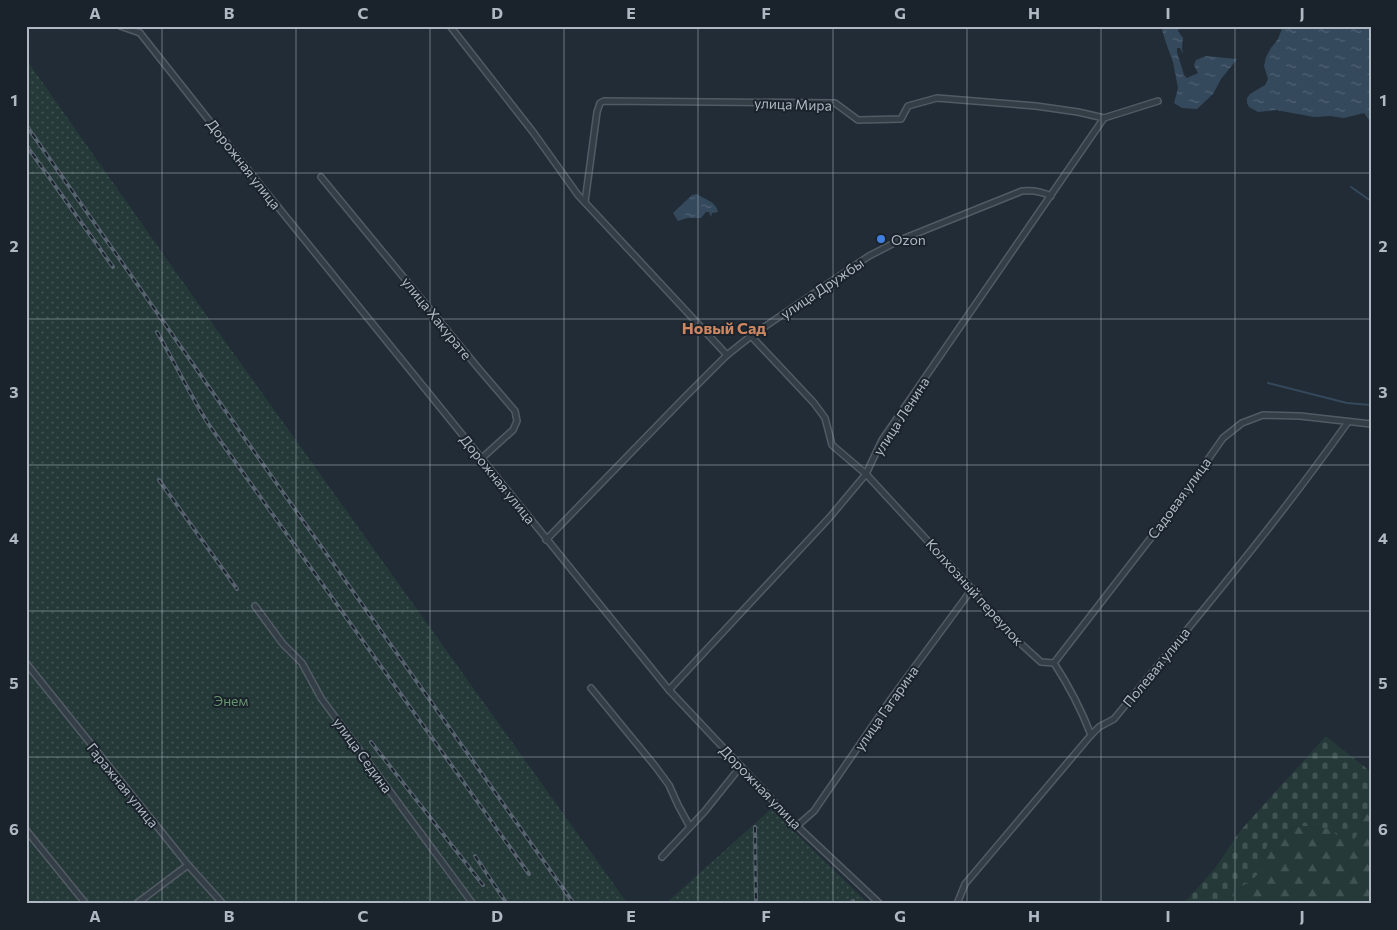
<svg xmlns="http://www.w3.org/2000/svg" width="1397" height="930" viewBox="0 0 1397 930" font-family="Commissioner,sans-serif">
	<defs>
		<pattern id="grass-dots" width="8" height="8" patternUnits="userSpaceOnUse" patternTransform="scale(1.25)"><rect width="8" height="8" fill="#243938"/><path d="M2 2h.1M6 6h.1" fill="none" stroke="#415453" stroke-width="1.8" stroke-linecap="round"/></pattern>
		<pattern id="forest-firs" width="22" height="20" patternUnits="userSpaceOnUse" patternTransform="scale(1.25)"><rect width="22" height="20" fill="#243938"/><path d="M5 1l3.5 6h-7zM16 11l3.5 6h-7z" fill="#415453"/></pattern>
		<pattern id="cemetery-stones" width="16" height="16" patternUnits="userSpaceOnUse" patternTransform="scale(1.25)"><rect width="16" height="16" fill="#243938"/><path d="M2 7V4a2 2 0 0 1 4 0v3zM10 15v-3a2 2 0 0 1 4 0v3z" fill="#415453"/></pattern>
		<pattern id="water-ripples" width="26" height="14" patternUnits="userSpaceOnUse" patternTransform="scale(1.25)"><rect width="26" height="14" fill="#35495d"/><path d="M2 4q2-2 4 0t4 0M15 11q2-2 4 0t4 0" fill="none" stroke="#506173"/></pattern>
	</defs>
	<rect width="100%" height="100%" fill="#212c36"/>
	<g fill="url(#grass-dots)">
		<polygon points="26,59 202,309 628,904 26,904"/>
		<polygon points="771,809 869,904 665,904"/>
	</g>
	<polygon fill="url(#forest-firs)" points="1371,807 1371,904 1230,904 1233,894 1245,884 1254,878 1261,870 1262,857 1268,844 1285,835 1293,827 1305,826 1329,829 1356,837 1365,811"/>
	<polygon fill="url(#cemetery-stones)" points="1326,736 1371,772 1371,807 1365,811 1356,837 1349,843 1329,829 1305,826 1293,827 1285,835 1268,844 1262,857 1262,870 1254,878 1245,884 1233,894 1230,904 1183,904 1216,867 1240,831"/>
	<g fill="url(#water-ripples)">
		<polygon points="1161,26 1180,26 1178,31 1183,38 1182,48 1183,54 1180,48 1177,48 1177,52 1184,75 1187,78 1198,73 1194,65 1196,60 1206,56 1237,59 1221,79 1213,94 1197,109 1182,108 1174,103 1178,88 1173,62 1165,40"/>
		<polygon points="1283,26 1371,26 1371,121 1369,120 1364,113 1344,118 1330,116 1314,117 1276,110 1258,112 1249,107 1247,103 1247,98 1250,94 1265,85 1268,79 1264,66 1266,57 1271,48 1278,39"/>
		<path d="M 697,194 C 705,200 716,201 718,212 L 712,213 L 711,217 L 709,212 L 706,212 L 701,218 L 687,218 L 678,221 L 673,213 L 692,195 Z"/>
	</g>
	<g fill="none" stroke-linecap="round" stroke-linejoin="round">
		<g stroke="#35495d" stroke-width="2">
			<polyline points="1351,187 1371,201"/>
			<polyline points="1268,383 1347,403 1371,405"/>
		</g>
		<g stroke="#525b64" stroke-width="8">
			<g id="minor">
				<polyline points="120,26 140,33"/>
				<polyline points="450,26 533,132 578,195 727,355"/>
				<polyline points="140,33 261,186 669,690 797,826 880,904"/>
				<polyline points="321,177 479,369 515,411 517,421 513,430 482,458"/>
				<polyline points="585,202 597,112 600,103 604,101 835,103 858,120 901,119 908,106 937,98 1036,106 1078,112 1104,118 1158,101"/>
				<path d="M 751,336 L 814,403 L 825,418 L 832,445 L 866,474 L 972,589 L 1010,634 L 1041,662 L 1054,663 C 1069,686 1081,709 1091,735"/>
				<path d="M 546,540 L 685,397 L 727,355 L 751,336 L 869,256 L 900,240 L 1022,191 C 1033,190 1041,191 1051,196"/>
				<polyline points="255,606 283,644 302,663 321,698 473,904"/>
				<polyline points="26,663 188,865 223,904"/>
				<polyline points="1054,663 1174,508 1223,438 1242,423 1263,415 1300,416 1371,424"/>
				<polyline points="591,688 655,766 669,785 678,805 690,827"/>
				<polyline points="669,690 830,517 866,474 882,440 1104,118"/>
				<polyline points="797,826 814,811 891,699 972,589"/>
				<polyline points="26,830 86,904"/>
				<polyline points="662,857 705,811 741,766"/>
				<polyline points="136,904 188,865"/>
				<path d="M 957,904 L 965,884 L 1091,735 L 1099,727 L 1114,719 C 1194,621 1275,525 1348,422"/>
			</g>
		</g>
		<use href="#minor" stroke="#343e47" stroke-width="5"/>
		<g stroke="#56626e" stroke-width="4">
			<g id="rail">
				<polyline points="26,125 248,443 574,904"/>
				<polyline points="26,145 113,267"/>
				<path d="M 157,332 C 175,363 190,395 209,425 L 529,874"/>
				<polyline points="159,480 237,589"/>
				<polyline points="371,742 483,885"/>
				<polyline points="755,827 756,904"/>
				<polyline points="475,856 507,904"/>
				<polyline points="850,904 853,901"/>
			</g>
		</g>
		<use href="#rail" stroke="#1a232b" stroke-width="2" stroke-dasharray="5.5" stroke-linecap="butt"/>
	</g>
	<path fill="none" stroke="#afb8c3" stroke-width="1" stroke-opacity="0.55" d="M 162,26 L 162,904M 296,26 L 296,904M 430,26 L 430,904M 564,26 L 564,904M 698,26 L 698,904M 833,26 L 833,904M 967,26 L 967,904M 1101,26 L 1101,904M 1235,26 L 1235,904M 26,173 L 1371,173M 26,319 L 1371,319M 26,465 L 1371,465M 26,611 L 1371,611M 26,757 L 1371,757"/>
	<circle fill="#3f7fe0" stroke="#1a232b" stroke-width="2" cx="881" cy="239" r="5"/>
	<g text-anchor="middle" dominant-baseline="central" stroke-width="4" stroke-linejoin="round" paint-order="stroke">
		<g font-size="14" fill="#afb8c3" stroke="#1a232b">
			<text transform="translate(793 104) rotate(2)">улица Мира</text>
			<text transform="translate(244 164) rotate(52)">Дорожная улица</text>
			<text transform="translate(822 288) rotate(-34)">улица Дружбы</text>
			<text transform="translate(437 318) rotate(51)">улица Хакурате</text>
			<text transform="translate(901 416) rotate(-57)">улица Ленина</text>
			<text transform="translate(498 479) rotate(51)">Дорожная улица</text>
			<text transform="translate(1179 498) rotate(-54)">Садовая улица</text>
			<text transform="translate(975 592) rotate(48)">Колхозный переулок</text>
			<text transform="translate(1156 667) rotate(-51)">Полевая улица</text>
			<text transform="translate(886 708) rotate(-55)">улица Гагарина</text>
			<text transform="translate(363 755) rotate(54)">улица Седина</text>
			<text transform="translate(123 785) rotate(51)">Гаражная улица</text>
			<text transform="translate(761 787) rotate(46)">Дорожная улица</text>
		</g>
		<g font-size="14" fill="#afb8c3" stroke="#1a232b" text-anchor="start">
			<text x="891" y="239">Ozon</text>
		</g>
		<g font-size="14" fill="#67936e" stroke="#1a232b">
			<text x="231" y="700">Энем</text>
		</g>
		<g font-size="16" font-weight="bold" fill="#cd8660" stroke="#1a232b">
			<text x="724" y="327">Новый Сад</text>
		</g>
	</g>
	<rect width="1397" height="930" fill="none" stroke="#1a232b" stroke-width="55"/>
	<rect x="28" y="28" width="1342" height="874" fill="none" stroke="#afb8c3" stroke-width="2"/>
	<g font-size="16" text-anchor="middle" font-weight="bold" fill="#afb8c3">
		<text x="95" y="19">A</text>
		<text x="229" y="19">B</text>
		<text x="363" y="19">C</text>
		<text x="497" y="19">D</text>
		<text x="631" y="19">E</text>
		<text x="766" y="19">F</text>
		<text x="900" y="19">G</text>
		<text x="1034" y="19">H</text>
		<text x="1168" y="19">I</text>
		<text x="1302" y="19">J</text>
		<text x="14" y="106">1</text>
		<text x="1383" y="106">1</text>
		<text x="14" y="252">2</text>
		<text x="1383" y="252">2</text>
		<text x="14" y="398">3</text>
		<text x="1383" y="398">3</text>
		<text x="14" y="544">4</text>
		<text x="1383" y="544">4</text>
		<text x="14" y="689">5</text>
		<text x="1383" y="689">5</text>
		<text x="14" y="835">6</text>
		<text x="1383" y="835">6</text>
		<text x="95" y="922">A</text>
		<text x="229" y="922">B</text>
		<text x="363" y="922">C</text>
		<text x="497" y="922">D</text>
		<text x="631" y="922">E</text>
		<text x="766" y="922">F</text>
		<text x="900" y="922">G</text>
		<text x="1034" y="922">H</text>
		<text x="1168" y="922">I</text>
		<text x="1302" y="922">J</text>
	</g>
</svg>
